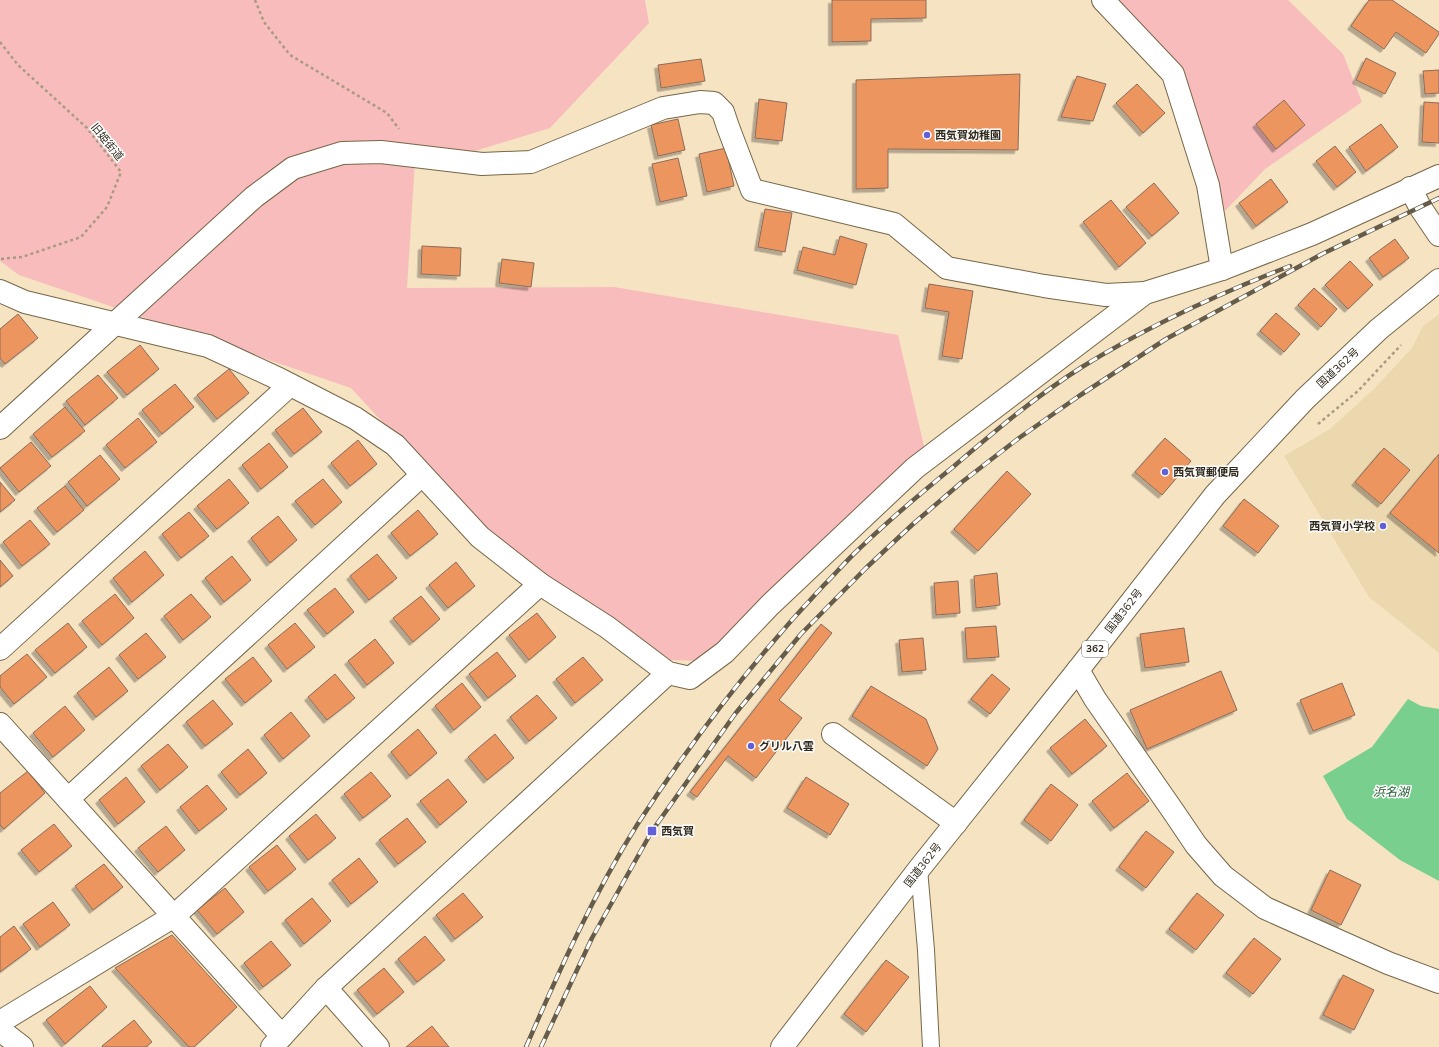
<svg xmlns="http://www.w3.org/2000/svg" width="1439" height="1047" viewBox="0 0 1439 1047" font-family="'Nunito Sans','Noto Sans JP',sans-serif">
	<defs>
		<filter id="shadow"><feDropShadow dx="-3.5" dy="3.5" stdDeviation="0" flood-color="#0004"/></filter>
	</defs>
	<rect width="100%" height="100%" fill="#f5e3c2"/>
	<polygon fill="#ecd8af" points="1439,314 1439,653 1369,597 1284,456 1330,429 1373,390 1412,348 1423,326"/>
	<g fill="#f8bcbc">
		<polygon points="0,0 645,0 649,23 550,128 446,160 415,160 407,288 614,287 898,335 927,459 700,661 671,660 510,560 351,388 19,275 0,261"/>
		<polygon points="1103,0 1288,0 1343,54 1362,102 1265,169 1225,211 1176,72"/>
	</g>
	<polygon fill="#79cf8d" points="1408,699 1421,706 1439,709 1439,881 1400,860 1347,819 1323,776 1372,747"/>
	<g fill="#ec955f" stroke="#8b6c5a" filter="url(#shadow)">
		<polygon points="832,0 926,0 926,18 871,19 871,41 832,42"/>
		<polygon points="1369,0 1392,0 1439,32 1439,34 1426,53 1396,32 1384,49 1351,26"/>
		<polygon points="1366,58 1396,73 1385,94 1356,80"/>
		<polygon points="701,59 705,81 661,88 658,65"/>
		<polygon points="1439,70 1439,93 1425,94 1423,71"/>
		<polygon points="1020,74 1018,150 888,149 888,188 856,189 856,80"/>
		<polygon points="1077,76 1106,84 1093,121 1061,117"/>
		<polygon points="1137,84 1165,113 1143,133 1116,103"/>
		<polygon points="759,99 787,103 782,141 755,138"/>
		<polygon points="1284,100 1305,125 1276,149 1256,124"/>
		<polygon points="1424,102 1439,103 1439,143 1422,142"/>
		<polygon points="678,119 685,150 658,156 651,125"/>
		<polygon points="1381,124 1398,147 1366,171 1349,147"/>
		<polygon points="1335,146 1356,172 1337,187 1316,161"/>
		<polygon points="726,148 734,186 707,192 699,154"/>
		<polygon points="678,158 687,196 660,202 652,164"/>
		<polygon points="1271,179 1288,202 1256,226 1239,203"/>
		<polygon points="1154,183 1179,213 1152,236 1126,207"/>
		<polygon points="1111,200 1146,243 1119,267 1083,222"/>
		<polygon points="765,209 792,213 785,252 758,247"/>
		<polygon points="840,236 867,244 856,285 797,270 803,247 835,255"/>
		<polygon points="1395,239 1409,258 1383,277 1369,258"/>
		<polygon points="422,246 461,248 460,276 421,274"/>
		<polygon points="502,259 534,263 531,287 499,283"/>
		<polygon points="1350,261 1373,285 1348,309 1325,285"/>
		<polygon points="929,284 973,291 962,359 942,356 949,312 925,308"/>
		<polygon points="1314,288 1337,309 1321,327 1298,305"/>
		<polygon points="1276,313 1300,334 1284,352 1260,331"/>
		<polygon points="18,314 38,338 5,364 0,358 0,329"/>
		<polygon points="140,345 159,369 127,395 107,372"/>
		<polygon points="229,369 249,393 217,419 197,395"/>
		<polygon points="98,375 118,398 85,425 66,401"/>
		<polygon points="175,384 194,407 162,434 142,410"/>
		<polygon points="65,407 85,431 52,457 33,434"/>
		<polygon points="303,408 322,432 294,454 275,430"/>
		<polygon points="138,418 157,442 125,468 106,445"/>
		<polygon points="1165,438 1191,461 1162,495 1135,472"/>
		<polygon points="358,440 377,464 350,486 331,463"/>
		<polygon points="31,442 51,466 19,492 0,468"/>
		<polygon points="269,443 288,467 261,489 242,465"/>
		<polygon points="1384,448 1410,470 1381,504 1355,482"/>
		<polygon points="1439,454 1439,553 1390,513"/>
		<polygon points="100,455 120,479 87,506 68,482"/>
		<polygon points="1007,471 1031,494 978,551 954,529"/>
		<polygon points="229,479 249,503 217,529 197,506"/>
		<polygon points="323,479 342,502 315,525 295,501"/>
		<polygon points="0,482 15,500 0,512"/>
		<polygon points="65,486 84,510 57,532 37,508"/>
		<polygon points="1244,499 1279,526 1258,553 1223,526"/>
		<polygon points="418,510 438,534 410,556 391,533"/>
		<polygon points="189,512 209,536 181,558 162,534"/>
		<polygon points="278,516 297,540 270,563 251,538"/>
		<polygon points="30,520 50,544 22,566 3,542"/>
		<polygon points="145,551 164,575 132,602 113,578"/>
		<polygon points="377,554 397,578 369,600 350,576"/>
		<polygon points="232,556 251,580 224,602 205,578"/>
		<polygon points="0,560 13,576 0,587"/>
		<polygon points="456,562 475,586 448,608 429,585"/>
		<polygon points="997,573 1000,605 976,608 974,576"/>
		<polygon points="958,581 960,613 936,615 934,583"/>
		<polygon points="335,588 354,612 327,634 307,610"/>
		<polygon points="115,594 134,618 102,645 82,621"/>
		<polygon points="191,594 211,617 183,640 164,616"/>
		<polygon points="421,596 440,619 413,642 393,618"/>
		<polygon points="537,613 556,637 529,660 509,635"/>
		<polygon points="68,623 87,647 55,673 35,650"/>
		<polygon points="295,623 315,647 287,669 268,645"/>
		<polygon points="821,624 832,633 779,700 802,718 756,778 728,756 697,797 690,792"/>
		<polygon points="996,626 999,657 967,659 965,628"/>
		<polygon points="1184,628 1189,662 1145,668 1140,634"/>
		<polygon points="146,633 166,657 138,679 119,655"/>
		<polygon points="923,638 926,670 902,672 899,640"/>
		<polygon points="375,639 394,663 367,685 348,661"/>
		<polygon points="497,652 516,676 488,698 469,674"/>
		<polygon points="27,654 47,677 14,704 0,687 0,676"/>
		<polygon points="253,657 272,681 245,703 225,679"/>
		<polygon points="583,657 603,680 575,703 556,679"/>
		<polygon points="109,667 128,691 96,717 77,693"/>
		<polygon points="1221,671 1237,710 1147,749 1130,710"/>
		<polygon points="335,674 355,698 327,720 308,697"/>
		<polygon points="992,674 1010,689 990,714 971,699"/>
		<polygon points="462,683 481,707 454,730 435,706"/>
		<polygon points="1342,683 1355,715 1313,731 1300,700"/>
		<polygon points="871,686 926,719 938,749 927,766 852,716"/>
		<polygon points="537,695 557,718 529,741 510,717"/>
		<polygon points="213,700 233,724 205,746 186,722"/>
		<polygon points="65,706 85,730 53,757 33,733"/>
		<polygon points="291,712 310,736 283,759 264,735"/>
		<polygon points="1085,719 1107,746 1072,774 1050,748"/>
		<polygon points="418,729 437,753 410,776 391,752"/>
		<polygon points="495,734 514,758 487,780 468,757"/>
		<polygon points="168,744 188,767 160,790 141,766"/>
		<polygon points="248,749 267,773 240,795 221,772"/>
		<polygon points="28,771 45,793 4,829 0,825 0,793"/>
		<polygon points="371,772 391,796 363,818 344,794"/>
		<polygon points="1127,773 1149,801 1114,828 1092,801"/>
		<polygon points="126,777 145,802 118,824 99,800"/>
		<polygon points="806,777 849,804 830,835 787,808"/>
		<polygon points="448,779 467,802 440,825 420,801"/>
		<polygon points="1051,784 1078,805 1051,841 1024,820"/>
		<polygon points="207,785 227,809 199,831 180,807"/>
		<polygon points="316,814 336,838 308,860 289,836"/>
		<polygon points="407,818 426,842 398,864 379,840"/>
		<polygon points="54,824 72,846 39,872 21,850"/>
		<polygon points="166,826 185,850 158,872 138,848"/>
		<polygon points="1146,831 1174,852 1146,888 1119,867"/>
		<polygon points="277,845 296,869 268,891 249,867"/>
		<polygon points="359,858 378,882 351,904 332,880"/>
		<polygon points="104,864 123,887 93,910 75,886"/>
		<polygon points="1330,870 1361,885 1341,925 1311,910"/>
		<polygon points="225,888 244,912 217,934 197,910"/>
		<polygon points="463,893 483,917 455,939 436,915"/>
		<polygon points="1197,893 1224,915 1196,950 1169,929"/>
		<polygon points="312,898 331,921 304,944 285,920"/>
		<polygon points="53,902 70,925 40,947 23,924"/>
		<polygon points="14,926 31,949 0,972 0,937"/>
		<polygon points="172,935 237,1007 194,1047 189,1047 115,968"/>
		<polygon points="425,936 445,960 417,982 398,959"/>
		<polygon points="1254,938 1281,959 1253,994 1226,973"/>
		<polygon points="271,941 291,965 263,987 244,963"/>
		<polygon points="886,960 909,977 866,1032 844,1014"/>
		<polygon points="384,968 404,992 377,1014 357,990"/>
		<polygon points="1343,975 1374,990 1354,1030 1323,1015"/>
		<polygon points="90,986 107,1007 65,1044 46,1020"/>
		<polygon points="134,1020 152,1042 146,1047 103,1047 102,1046"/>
		<polygon points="432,1026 449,1047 406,1047"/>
	</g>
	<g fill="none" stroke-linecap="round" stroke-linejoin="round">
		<g stroke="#766749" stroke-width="18">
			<polyline id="service" points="919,869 926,950 931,1047"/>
		</g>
		<g stroke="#766749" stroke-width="24">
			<g id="minor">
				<polyline points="1103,0 1173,74 1208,185 1222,269"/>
				<polyline points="1410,188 1420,207 1439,235"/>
				<polyline points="0,291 25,302 208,346 279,379 355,418 395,445 480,537 540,584 607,627 668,673 690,678 725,652 770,605 915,468 1145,293 1222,269 1312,234 1439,176"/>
				<polyline points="0,428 254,197 293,168 342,153 381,152 482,164 531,162 663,108 700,102 714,103 723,112 728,127 752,190 894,224 947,268 1044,286 1106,295 1145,293"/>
				<polyline points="0,649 290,385"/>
				<polyline points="1078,670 1095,699 1173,811 1196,845 1223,876 1265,908 1388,963 1439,982"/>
				<polyline points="0,724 282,1036"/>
				<polyline points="833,734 956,823"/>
				<polyline points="68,799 422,475"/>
				<polyline points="326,988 378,1047"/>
				<polyline points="0,1022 174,916 540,584"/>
				<polyline points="0,1030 22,1047"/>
				<polyline points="272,1047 326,988 668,673"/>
			</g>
		</g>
		<g stroke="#766749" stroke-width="24">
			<polyline id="trunk" points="782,1047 919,869 1078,670 1215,495 1305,399 1379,329 1439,280"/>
		</g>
		<g stroke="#a89b82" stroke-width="2.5" stroke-dasharray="3 3" stroke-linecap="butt">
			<polyline points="255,0 264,22 290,55 387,113 399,129"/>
			<polyline points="0,42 18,65 87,128 121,172 107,207 81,237 22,257 0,259"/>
			<polyline points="1318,424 1358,391 1401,345"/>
		</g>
		<use href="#service" stroke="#fff" stroke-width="16"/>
		<use href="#minor" stroke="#fff" stroke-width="22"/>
		<use href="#trunk" stroke="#fff" stroke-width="22"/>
		<g stroke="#665c4a" stroke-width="4.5">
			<g id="rail">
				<path d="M 526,1047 C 559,971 593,895 637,825 C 692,740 754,659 824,585 C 836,573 847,560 859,549 C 889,520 921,493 953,467 C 994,432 1036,396 1082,367 C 1148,326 1218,294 1290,266"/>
				<polyline points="541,1047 592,938 652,831 735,714 801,634 866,568 913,524 962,482 1019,438 1079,396 1166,339 1322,254 1439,198"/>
			</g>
		</g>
		<use href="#rail" stroke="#fff" stroke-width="3" stroke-dasharray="9" stroke-linecap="butt"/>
	</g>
	<g fill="#6160d9" stroke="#fff" stroke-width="1.5">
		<circle cx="927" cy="135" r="4"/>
		<circle cx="1165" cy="472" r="4"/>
		<circle cx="1383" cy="526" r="4"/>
		<circle cx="751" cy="746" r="4"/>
		<rect x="647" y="826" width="10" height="10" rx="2"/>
	</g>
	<g text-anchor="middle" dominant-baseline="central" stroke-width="3" stroke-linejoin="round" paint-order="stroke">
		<rect fill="#fff" stroke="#6e6960" stroke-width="1" x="1082" y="641" width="26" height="16" rx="3"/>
		<g font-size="10" font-weight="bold" fill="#30291c">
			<text x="1095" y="649">362</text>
		</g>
		<g font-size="11" font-weight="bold" fill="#30291c" stroke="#fff" text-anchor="start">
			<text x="935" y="135">西気賀幼稚園</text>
			<text x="1173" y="472">西気賀郵便局</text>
			<text x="1375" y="526" text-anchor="end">西気賀小学校</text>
			<text x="759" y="746">グリル八雲</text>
			<text x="661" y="831">西気賀</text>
		</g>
		<g font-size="11" fill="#30291c" stroke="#fff">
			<text transform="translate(107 142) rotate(51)">旧姫街道</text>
			<text transform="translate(1338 368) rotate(-43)">国道362号</text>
			<text transform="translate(1124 611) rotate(-52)">国道362号</text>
			<text transform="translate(923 865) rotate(-52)">国道362号</text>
		</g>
		<g font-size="12" font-style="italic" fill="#1e5b30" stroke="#fff">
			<text x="1391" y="792">浜名湖</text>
		</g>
	</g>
</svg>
